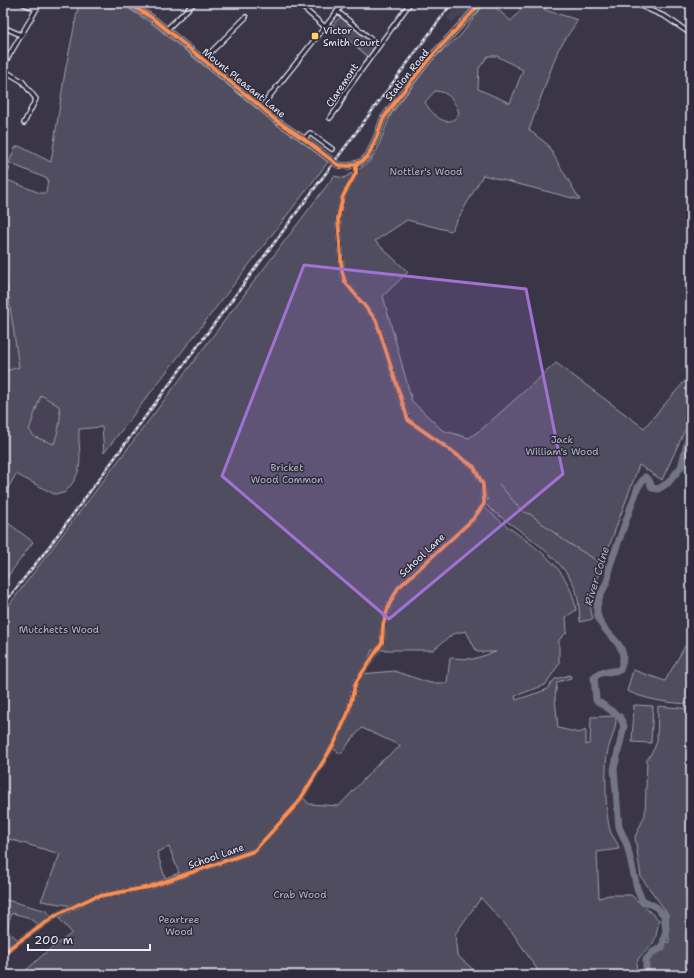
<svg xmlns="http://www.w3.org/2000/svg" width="694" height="978" viewBox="0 0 694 978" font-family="'Shantell Sans',sans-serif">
	<rect width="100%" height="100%" fill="#3a3648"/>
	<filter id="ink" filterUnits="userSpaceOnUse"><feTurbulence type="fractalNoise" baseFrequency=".025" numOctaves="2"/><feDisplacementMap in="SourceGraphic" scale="8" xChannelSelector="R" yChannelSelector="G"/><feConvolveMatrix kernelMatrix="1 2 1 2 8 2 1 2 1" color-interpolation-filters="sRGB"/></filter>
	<g filter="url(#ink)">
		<g fill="#464354">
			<polygon points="459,3 478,3 472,10 452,22 447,18"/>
			<polygon points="3,272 5,272 19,367 3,372"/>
			<polygon points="41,395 59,406 61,414 59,428 54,444 35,437 29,430"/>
		</g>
		<g fill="#504e5f" stroke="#9ca0ac" fill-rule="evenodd">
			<path d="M 79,3 L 120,3 L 151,23 L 271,120 L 297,138 L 328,162 L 104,453 L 102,427 L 79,429 C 78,456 87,470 64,493 L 54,494 L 16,474 L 3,497 L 3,372 L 19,367 L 5,272 L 3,272 L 3,166 L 10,168 L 5,179 L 40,193 L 46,193 L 48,179 L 9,163 L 15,148 L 19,146 L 51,162 L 65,72 ZM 41,395 L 59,406 C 62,419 58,431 54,444 L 35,437 L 29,430 Z"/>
			<path d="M 485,3 L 490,3 L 511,21 L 521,10 L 515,5 L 516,3 L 546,3 L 545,10 L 578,20 L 558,50 L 529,130 L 547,144 L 580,200 L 483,175 L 451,231 L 407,220 L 375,241 L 408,272 L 383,296 L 412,401 L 442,430 L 469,438 L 483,428 L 556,363 L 644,428 L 691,374 L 691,417 L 662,480 L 639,465 L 607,552 L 604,550 C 602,556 602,565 600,571 C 593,590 587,598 593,619 L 580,622 C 579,609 579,595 573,583 C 555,551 517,530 489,508 L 486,503 L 488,499 L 483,496 L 482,505 C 486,510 493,514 498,519 C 531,546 569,563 576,610 L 566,617 L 567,632 L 559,640 L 559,664 L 545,685 L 515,696 L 516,700 L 546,690 L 555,679 L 570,675 L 571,678 L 557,682 L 555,698 L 558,728 L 579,733 L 586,730 L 586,745 L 590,743 L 591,717 L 616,716 C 617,731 609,741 607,755 C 605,771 605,818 611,833 C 614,839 618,842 619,849 L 597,852 L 599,898 L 609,895 L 631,895 L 659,920 C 657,927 657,937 653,943 C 647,955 633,953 637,975 L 541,975 L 512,932 L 481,898 L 455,934 L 457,955 L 479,975 L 21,975 L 45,953 L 72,933 L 58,917 L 80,907 L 41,901 L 60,854 L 9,839 L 3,854 L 3,613 L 334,176 L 344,178 L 364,166 L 371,160 L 377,150 L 391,114 L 435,57 L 461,35 ZM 488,56 L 497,56 L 523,70 L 510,103 L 478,89 L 479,68 ZM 435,91 C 448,91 455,101 459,113 C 449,132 431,114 425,102 ZM 466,631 L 477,652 L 496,652 L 473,659 L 450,658 L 447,683 L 430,683 L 394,671 L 362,674 L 372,650 L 433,650 L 453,634 ZM 362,728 L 401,746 L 379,763 L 339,806 L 309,804 L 301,795 L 330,746 L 341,754 L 351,740 ZM 169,847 L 179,873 L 165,878 L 157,852 Z"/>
			<polygon points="342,16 373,43 373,49 368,57 332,25"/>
			<polygon points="3,519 33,542 3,583"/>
			<path d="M 691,636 L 691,704 C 668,703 647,700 627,691 L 633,670 L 665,681 Z"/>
			<polygon points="634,705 653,706 651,743 632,742"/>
			<polygon points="658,706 691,709 691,975 648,975 647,961 654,954 663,950 665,943 669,942 668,914 641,877 635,837 645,815 647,760 654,749 657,741"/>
			<polygon points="3,899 47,911 51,916 39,925 27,917 12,913 9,920 8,931 18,940 3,949"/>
		</g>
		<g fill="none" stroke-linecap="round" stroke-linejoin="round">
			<polyline stroke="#a2a6b1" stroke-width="1" points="499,484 523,512 530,514 565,541 609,568"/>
			<path stroke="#737482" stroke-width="7" d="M 646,975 L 646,960 L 653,952 L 662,948 L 666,930 L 664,915 L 656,907 L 642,900 L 637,888 L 627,845 L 619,827 L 614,769 L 624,726 L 620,717 L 596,700 L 594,677 L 601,673 L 620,670 C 633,641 600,637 597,612 C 595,596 611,584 609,568 L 638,487 L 645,477 L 649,480 L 652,488 L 658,489 L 668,483 L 681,467 L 691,428"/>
			<g stroke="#e8f1f8" stroke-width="6">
				<g id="minor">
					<polyline points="22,3 36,9"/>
					<polyline points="294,3 301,6 325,27"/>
					<polyline points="634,3 666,17 691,34"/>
					<polyline points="337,11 378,45"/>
					<polyline points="3,27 21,35"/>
					<polyline points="166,30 194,3"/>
					<polyline points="203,60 246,17"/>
					<polyline points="3,66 40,3"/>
					<polyline points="3,70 22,81 36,99 24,123"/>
					<polyline points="261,107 344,3"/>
					<polyline points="330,118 339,106 346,91 410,3"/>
					<polyline points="304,139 310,133 332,149"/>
					<polyline points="3,955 11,947 58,914 94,897 149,887 254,851 298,803 335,742 348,713 356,682 382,643 383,625 389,605 398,588 473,519 484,504 483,485 474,467 408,420 376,320 345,282 342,271 338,218 343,196 356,173 356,164"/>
				</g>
			</g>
			<g stroke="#e8f1f8" stroke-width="7">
				<polyline id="tertiary" points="127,3 151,17 261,107 274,119 304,139 338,165 349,166 361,162 368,156 377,136 383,119 397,99 431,57 481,3"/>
			</g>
			<use href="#minor" stroke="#2f2a3d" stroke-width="3.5"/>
			<use href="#tertiary" stroke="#2f2a3d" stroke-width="4"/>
			<g stroke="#e8f1f8" stroke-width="2.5">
				<polyline id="rail" points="3,605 45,552 452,3"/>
			</g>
			<use href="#rail" stroke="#2f2a3d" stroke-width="1" stroke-dasharray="3" stroke-linecap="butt"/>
			<g stroke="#2f2a3d" stroke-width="6">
				<g id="cycleway">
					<polyline points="127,3 151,17 261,107 274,119 304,139 338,165 349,166 361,162 368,156 377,136 383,119 397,99 431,57 481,3"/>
					<polyline points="3,955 11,947 58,914 94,897 149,887 254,851 298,803 335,742 348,713 356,682 382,643 383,625 389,605 398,588 473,519 484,504 483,485 474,467 408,420 376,320 345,282 342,271 338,218 343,196 356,173 356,164"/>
				</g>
			</g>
			<use href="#cycleway" stroke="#f78f57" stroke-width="4"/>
		</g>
	</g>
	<path fill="#a171d3" fill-opacity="0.2" stroke="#a171d3" stroke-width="3" stroke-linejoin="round" d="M 304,265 L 526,289 L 563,474 L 389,619 L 222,476 Z"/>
	<rect fill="#ffd166" stroke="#2f2a3d" stroke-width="1.5" x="311" y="32" width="8" height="8" rx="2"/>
	<g text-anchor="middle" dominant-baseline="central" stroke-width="3" stroke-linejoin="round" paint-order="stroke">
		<g font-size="10" fill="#e8f1f8" stroke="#2f2a3d" text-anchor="start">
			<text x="323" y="30">Victor<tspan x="323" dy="12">Smith Court</tspan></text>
		</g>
		<g font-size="10" fill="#e8f1f8" stroke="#2f2a3d">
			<text transform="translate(407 75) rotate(-51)">Station Road</text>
			<text transform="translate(244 83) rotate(39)">Mount Pleasant Lane</text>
			<text transform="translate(342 85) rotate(-57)">Claremont</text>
			<text transform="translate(422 555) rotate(-43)">School Lane</text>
			<text transform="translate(216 856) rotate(-19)">School Lane</text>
		</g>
		<g font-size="10" fill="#b3b8c2" stroke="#2f2a3d">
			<text x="426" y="171">Nottler's Wood</text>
			<text x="562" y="439">Jack<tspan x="562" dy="12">William's Wood</tspan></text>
			<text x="287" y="467">Bricket<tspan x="287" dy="12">Wood Common</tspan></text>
			<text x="59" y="629">Mutchetts Wood</text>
			<text x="300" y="894">Crab Wood</text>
			<text x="179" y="919">Peartree<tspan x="179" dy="12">Wood</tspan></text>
		</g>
		<g font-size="11" font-style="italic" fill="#aeb2bd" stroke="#2f2a3d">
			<text transform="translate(597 576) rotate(-73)">River Colne</text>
		</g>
	</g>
	<rect width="694" height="978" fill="none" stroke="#2f2a3d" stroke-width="16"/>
	<rect x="8" y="8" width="678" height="962" fill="none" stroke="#e8f1f8" stroke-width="1.5" filter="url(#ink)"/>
	<path d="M28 944v6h122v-6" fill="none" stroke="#e8f1f8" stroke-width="2"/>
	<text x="34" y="944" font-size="12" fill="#e8f1f8" stroke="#2f2a3d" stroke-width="3" paint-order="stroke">200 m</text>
</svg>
